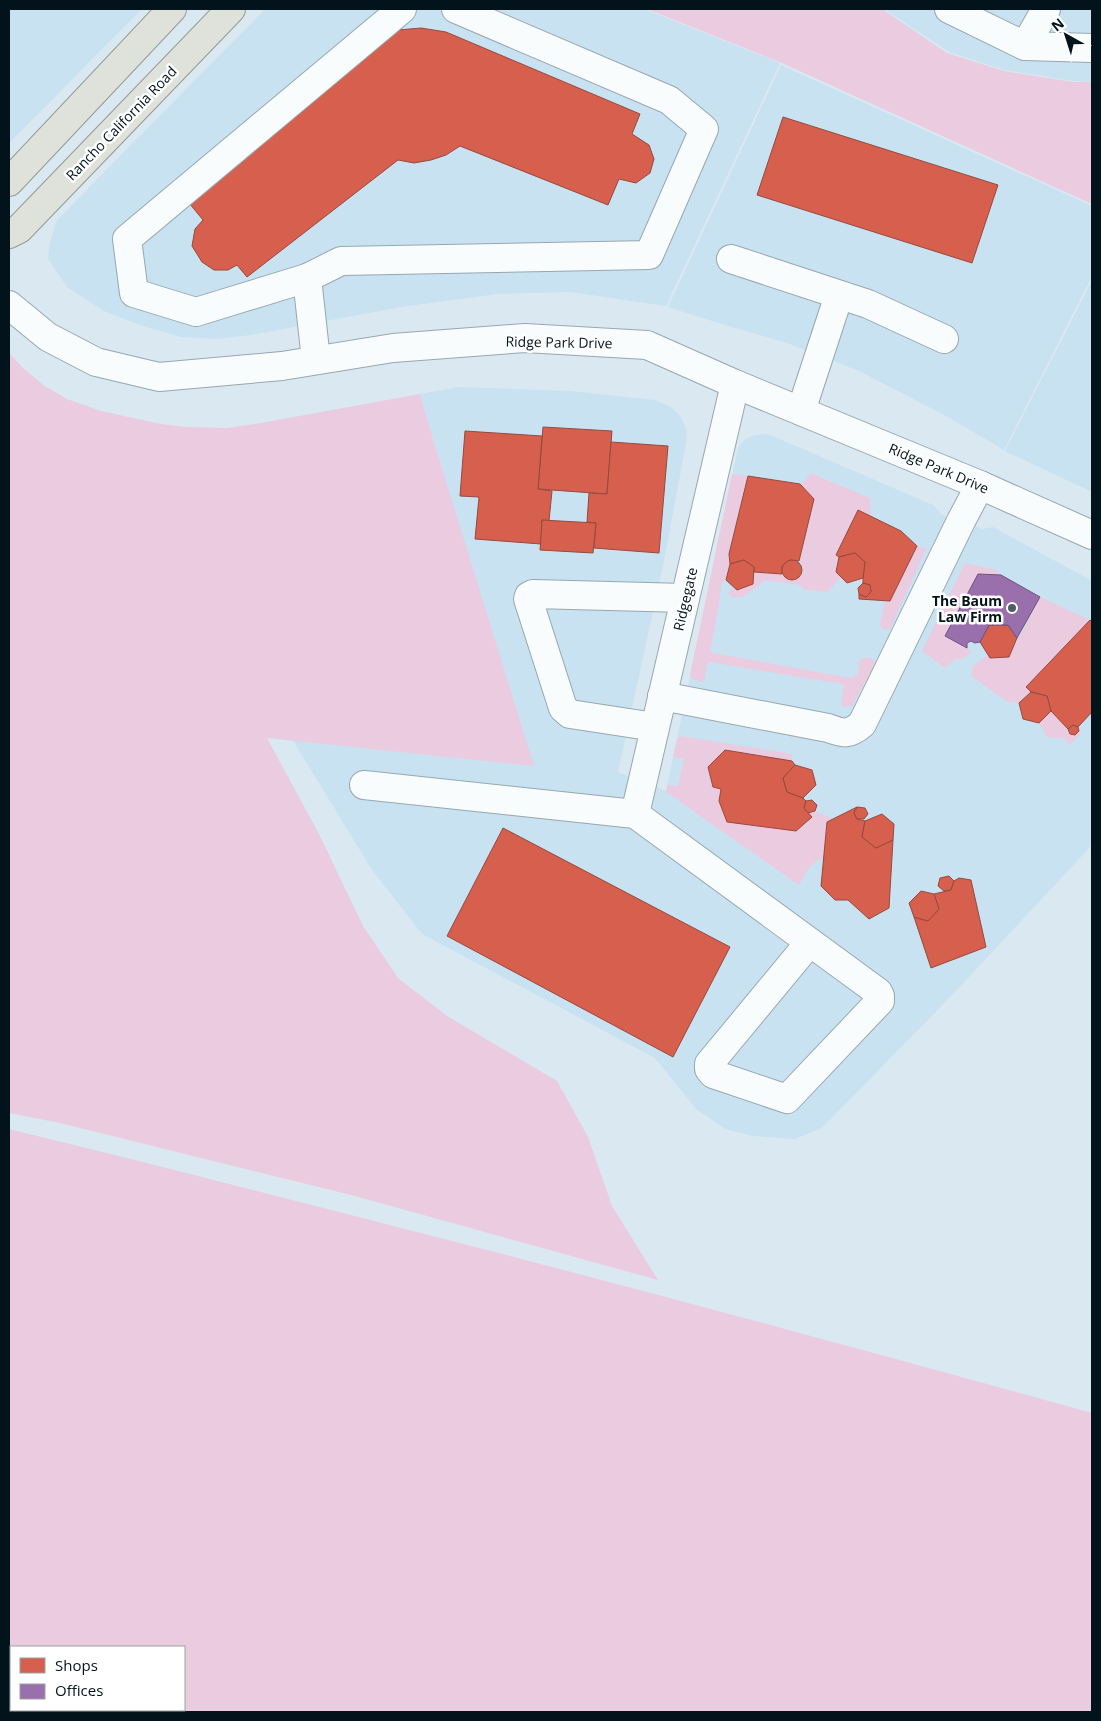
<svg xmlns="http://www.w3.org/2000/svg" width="1101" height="1721" viewBox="0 0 1101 1721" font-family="'Open Sans',sans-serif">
	<rect width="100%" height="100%" fill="#dae8f2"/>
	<g fill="#c9e2f1">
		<polygon points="9,9 142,9 9,143"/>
		<polygon points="265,9 644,9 780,63 666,306 570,292 498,294 401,307 251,335 216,339 181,337 140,325 104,311 67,287 48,259 50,242 57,220"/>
		<polygon points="884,9 1092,9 1092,82 1073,81 1004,70 949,52"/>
		<polygon points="781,65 1092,206 1092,276 1004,450 948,417 859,371 787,343 728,326 668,307"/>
		<polygon points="1092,280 1092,492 1005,451"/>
		<polygon points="459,387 571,391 655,400 671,407 681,417 687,431 686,444 663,566 618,772 666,791 738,448 745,439 755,435 768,434 933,505 942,515 983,529 993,527 1092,581 1092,845 954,993 822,1128 795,1139 753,1136 725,1129 696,1109 655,1058 422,934 372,870 292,739 436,449 420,394"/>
	</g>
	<g fill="#eacbdf" fill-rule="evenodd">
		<polygon points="647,9 882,9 947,53 1004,71 1073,82 1092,82 1092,204 782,63"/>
		<polygon points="9,353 23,368 43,385 67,399 101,411 161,424 187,427 228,428 261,423 420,394 436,449 534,766 267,738 319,834 363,926 398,978 447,1016 557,1081 588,1137 612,1206 658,1280 355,1196 60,1123 9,1113"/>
		<polygon points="810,473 870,498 871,516 858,510 837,555 839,557 836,572 841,577 827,592 803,589 800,585 765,580 743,597 731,597 728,593 734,587 737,590 753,584 754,572 782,574 788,580 794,581 803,574 803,566 799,561 814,499 800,484 806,480"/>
		<path d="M 732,474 L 748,476 L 729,554 C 730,565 729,577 721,584 L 719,604 L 710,651 L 713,653 L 851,678 L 858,674 L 860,660 L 863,658 L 872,658 L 875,664 L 852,706 L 844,707 L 841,705 L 844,686 L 842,684 L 709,662 L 707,664 L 704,680 L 702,682 L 692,679 L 690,675 Z"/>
		<polygon points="917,546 926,549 891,627 888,630 884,630 880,625 885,601 890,601"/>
		<polygon points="965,563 996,570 1001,575 978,574 945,636 972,651 962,659 955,659 945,668 922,651"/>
		<polygon points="1040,597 1090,620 1027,687 1031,692 1019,703 1008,702 971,676 973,666 989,655 1009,657"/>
		<polygon points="1051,711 1068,729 1070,734 1075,735 1079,731 1081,733 1070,745 1063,738 1047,737 1039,723"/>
		<path d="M 680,736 L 792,754 L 792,761 L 725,750 L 708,767 L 713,787 L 811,817 L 808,813 L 815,811 L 833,819 L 827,822 L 824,857 C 811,863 806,872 799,885 L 666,792 L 668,785 L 678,786 L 684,759 L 673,757 L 677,739 Z"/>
		<path d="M 9,1129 C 371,1218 733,1313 1092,1413 L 1092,1712 L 9,1712 ZM 184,1647 L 184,1710 L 11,1710 L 11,1647 Z"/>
	</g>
	<g fill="#d6604d" stroke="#96493e">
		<polygon points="421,28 446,32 640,114 632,134 649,145 654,159 650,173 636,183 619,179 608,205 460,146 446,155 431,160 414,163 398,160 247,277 237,265 228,270 214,270 202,262 192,246 195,229 203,220 190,204 398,30"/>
		<polygon points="783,117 998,185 972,263 757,195"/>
		<polygon points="543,427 612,431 607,494 538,489"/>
		<polygon points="465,431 542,436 538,489 552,491 549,521 542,520 541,544 475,539 479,497 460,496"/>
		<polygon points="611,442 668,446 659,553 594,548 596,523 587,522 589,493 607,494"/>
		<polygon points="748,476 800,484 814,499 799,561 790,560 782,566 782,574 754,572 754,567 744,560 730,564 729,554"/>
		<polygon points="858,510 901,531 917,546 890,601 859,599 859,594 866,597 871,592 870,585 863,583 863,578 865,562 855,553 839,557 836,555"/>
		<polygon points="542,520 596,523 593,553 540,550"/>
		<polygon points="855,553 865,562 863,578 847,583 836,572 839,557"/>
		<circle cx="792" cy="570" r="10"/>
		<polygon points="744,560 754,567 753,584 737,590 726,580 730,564"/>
		<polygon points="863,583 870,585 871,592 866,597 859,594 858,588"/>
		<polygon points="1090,620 1092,622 1092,712 1078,727 1073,725 1068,729 1051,711 1047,696 1031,692 1026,687"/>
		<polygon points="989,625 1008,625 1017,638 1009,657 990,658 980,642"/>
		<polygon points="1031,692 1047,696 1051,711 1039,723 1023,719 1019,703"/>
		<polygon points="1073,725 1078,727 1079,731 1075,735 1070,734 1068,729"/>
		<polygon points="725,750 792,761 795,765 783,778 787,792 803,798 806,801 804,808 812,817 796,831 727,822 719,801 721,789 713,787 708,767"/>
		<polygon points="795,765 812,770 816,785 803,798 787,792 783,778"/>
		<polygon points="812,800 817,805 815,811 808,813 804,808 806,801"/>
		<polygon points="857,807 854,813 857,819 865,821 862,837 876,848 893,840 889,908 869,919 848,900 835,900 821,886 827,822"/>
		<polygon points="857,807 865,808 868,814 864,819 857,819 854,813"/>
		<polygon points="882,814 894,824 893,840 876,848 862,837 865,821"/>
		<polygon points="503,828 730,947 673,1057 447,936"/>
		<polygon points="949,876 954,881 951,890 944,891 938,886 940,878"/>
		<polygon points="959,878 971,880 986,947 931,968 914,917 928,921 939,909 934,894 951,890 954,881"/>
		<polygon points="921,891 934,894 939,909 928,921 914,917 909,903"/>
	</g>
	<polygon fill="#9970ab" stroke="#6c5480" points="978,574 1001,575 1040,597 1017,638 1008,625 989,625 980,642 975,643 971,641 967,643 967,648 945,636"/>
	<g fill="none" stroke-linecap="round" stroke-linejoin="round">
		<g stroke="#97a7af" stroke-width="30">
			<g id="minor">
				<polyline points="402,9 127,239 134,293 196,312 307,278 341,261 649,255 704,129 669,100 456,9"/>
				<polyline points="949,9 1025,46 1046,9"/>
				<polyline points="1025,46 1092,48"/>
				<polyline points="731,259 868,304 944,339"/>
				<polyline points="307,278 316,360"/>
				<polyline points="9,305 48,337 96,362 159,377 282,366 393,348 525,338 647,345 735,384 980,485 1092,535"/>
				<polyline points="801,411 839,295"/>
				<path d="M 662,696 L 828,728 C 844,734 849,735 862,724 L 961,521 L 980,485"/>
				<polyline points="655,727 570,714 563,708 528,599 529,596 533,594 685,598"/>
				<polyline points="364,785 635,814 878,992 880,996 880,1001 787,1099 713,1074 709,1069 709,1064 810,942"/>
				<polyline points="635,814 735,384"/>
			</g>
		</g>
		<g stroke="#929a92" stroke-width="30">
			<g id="major">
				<polyline points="9,182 172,9"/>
				<polyline points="9,234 19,229 231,9"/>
			</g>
		</g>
		<use href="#minor" stroke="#f9fcfd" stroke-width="28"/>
		<use href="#major" stroke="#dfe2db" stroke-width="28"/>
	</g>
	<circle fill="#4e5e67" stroke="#fff" stroke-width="2" cx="1012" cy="608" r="5"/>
	<g text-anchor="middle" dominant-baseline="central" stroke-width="5" stroke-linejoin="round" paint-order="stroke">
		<g font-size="14" fill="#02131c" stroke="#fff">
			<text transform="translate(121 123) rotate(-46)">Rancho California Road</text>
			<text transform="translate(559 342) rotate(1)">Ridge Park Drive</text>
			<text transform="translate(939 468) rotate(23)">Ridge Park Drive</text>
			<text transform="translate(685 599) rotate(-77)">Ridgegate</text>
		</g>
		<g font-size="14" font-weight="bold" fill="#02131c" stroke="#fff" text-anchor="end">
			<text x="1002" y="600">The Baum<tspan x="1002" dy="16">Law Firm</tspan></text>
		</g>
	</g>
	<rect width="1101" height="1721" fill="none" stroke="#02131c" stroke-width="20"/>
	<rect x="10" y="1646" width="175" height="65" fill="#ffffff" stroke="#9aa1a4"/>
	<rect x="20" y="1658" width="25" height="15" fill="#d6604d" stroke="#9aa1a4"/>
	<text x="55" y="1671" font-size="15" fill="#02131c">Shops</text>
	<rect x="20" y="1684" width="25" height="15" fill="#9970ab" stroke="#9aa1a4"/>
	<text x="55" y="1696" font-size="15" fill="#02131c">Offices</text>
	<g transform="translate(1066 35) rotate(321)" stroke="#ffffff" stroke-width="4" paint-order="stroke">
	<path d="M0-4L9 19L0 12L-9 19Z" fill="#02131c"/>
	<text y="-8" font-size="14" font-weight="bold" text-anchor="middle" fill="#02131c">N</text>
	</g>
</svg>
